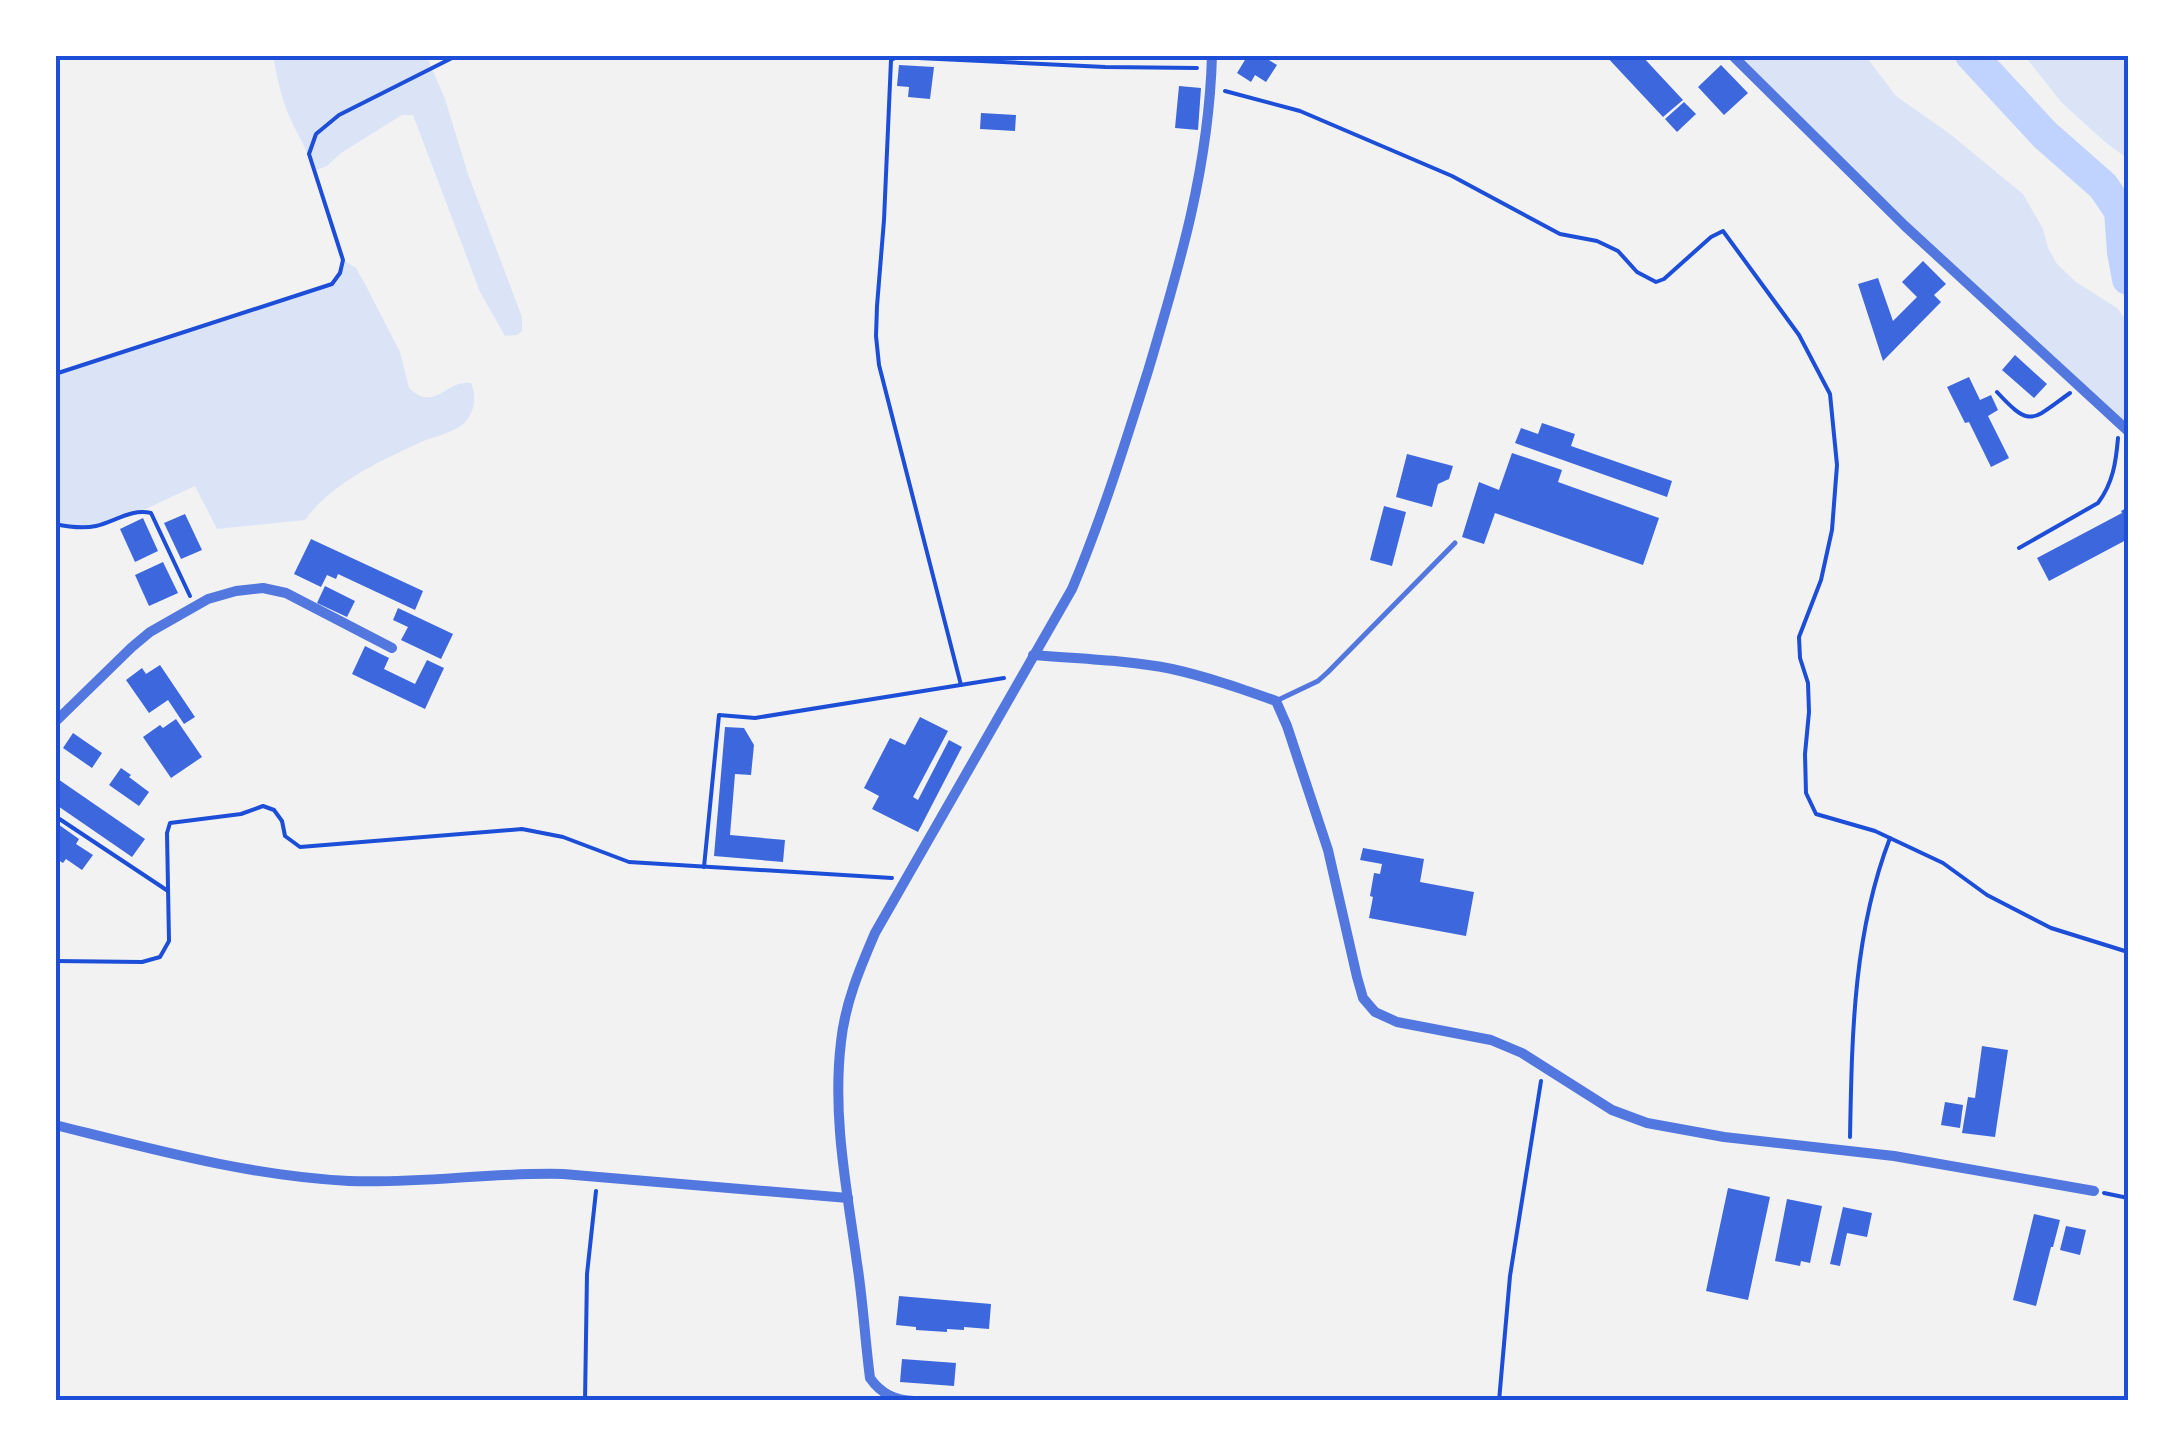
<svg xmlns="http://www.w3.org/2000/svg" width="2183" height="1456" viewBox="0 0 2183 1456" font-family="'Libre Baskerville',serif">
	<rect width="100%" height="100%" fill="#f2f2f2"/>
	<g fill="#dbe4f7">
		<path d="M 273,55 L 426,55 L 445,99 L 468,174 L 522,317 L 522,331 L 517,335 L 505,336 L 480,292 L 413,115 L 402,115 L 341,153 L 327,166 L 314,171 C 309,152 298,136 290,118 C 281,98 277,77 273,55 Z"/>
		<polygon points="1732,55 1865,55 1896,96 1950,134 2023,194 2043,229 2048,248 2057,264 2076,282 2117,308 2128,322 2128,431 1905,226"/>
		<polygon points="2024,55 2128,55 2128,159 2105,142 2062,103"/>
		<path d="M 343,260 L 356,268 L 365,284 L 400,352 L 409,388 C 435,413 446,379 471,383 C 477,397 475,414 462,425 C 450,434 432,437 419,443 C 378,462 332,483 305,520 L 217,529 L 195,486 C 152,505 103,536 55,524 L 55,374 L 332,284 L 340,273 Z"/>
	</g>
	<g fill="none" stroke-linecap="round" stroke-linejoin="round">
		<polyline stroke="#bfd3fe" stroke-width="32" points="1971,55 2045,135 2103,186 2120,211 2123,252 2128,279"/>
	</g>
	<g fill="#3d67dc">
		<polygon points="1248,55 1261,55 1277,65 1266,82 1255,75 1251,82 1237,73"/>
		<polygon points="1595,55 1641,55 1683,100 1663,117 1605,55 1600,59"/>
		<polygon points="899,65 934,67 930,99 908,97 909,87 897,86"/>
		<polygon points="1721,65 1748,93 1724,115 1698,87"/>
		<polygon points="1179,86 1201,88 1198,130 1175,128"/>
		<polygon points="1684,102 1696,114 1677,132 1665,119"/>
		<polygon points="981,113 1016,115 1015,131 980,129"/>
		<polygon points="1923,261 1946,284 1934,295 1941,302 1883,361 1858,284 1878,278 1893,321 1917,297 1902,282"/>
		<polygon points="2015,355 2047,384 2034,398 2002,370"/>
		<polygon points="1969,377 1980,400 1991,395 1998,410 1988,416 2009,458 1991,467 1969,422 1965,423 1947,387"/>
		<polygon points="1542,423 1575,434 1571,446 1672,481 1667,497 1515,443 1521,428 1538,434"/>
		<polygon points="1512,453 1562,470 1558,482 1659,518 1643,565 1495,513 1484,544 1462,537 1479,482 1499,490"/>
		<polygon points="1407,454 1453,466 1449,479 1438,484 1432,507 1396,497"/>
		<polygon points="1384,506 1406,512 1392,566 1370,560"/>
		<polygon points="2128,507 2128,539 2049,581 2037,558 2122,513 2121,511"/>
		<polygon points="185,514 202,550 181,559 164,523"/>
		<polygon points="143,518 158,551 135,562 120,529"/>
		<polygon points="311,539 423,591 415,610 338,574 336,579 327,575 321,587 294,574"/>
		<polygon points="163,562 178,593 149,606 135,575"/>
		<polygon points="325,586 355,601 347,617 317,603"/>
		<polygon points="398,608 453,634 441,659 401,640 408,627 393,620"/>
		<polygon points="365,646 389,658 384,669 415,684 427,660 444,668 425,709 352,674"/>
		<polygon points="160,665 195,717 184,724 168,700 149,713 126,680 142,668 146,674"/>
		<polygon points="920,717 948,731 913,797 918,800 949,740 962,747 918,832 872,809 879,796 864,788 890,738 905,745"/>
		<polygon points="176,719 202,757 171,778 143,737 160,725 163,728"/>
		<polygon points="725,727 744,728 754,745 751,775 735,774 730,835 785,840 783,862 714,856"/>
		<polygon points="73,733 102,753 92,768 63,748"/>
		<polygon points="121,768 131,775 129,777 149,792 139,806 109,785"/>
		<polygon points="55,777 145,839 132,857 55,804"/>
		<polygon points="55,822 79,839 76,844 93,855 82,870 66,859 63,863 55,858"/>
		<polygon points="1363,848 1424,859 1420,882 1474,892 1466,936 1369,918 1373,897 1370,896 1374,873 1380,874 1382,864 1360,860"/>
		<polygon points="1982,1046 2008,1050 1995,1137 1962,1133 1968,1097 1975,1098"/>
		<polygon points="1945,1102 1963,1105 1960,1128 1941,1125"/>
		<polygon points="1728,1188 1770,1197 1748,1300 1706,1291"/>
		<polygon points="1787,1199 1822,1206 1810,1263 1801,1261 1800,1266 1775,1261"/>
		<polygon points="1843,1207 1872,1213 1867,1237 1847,1233 1840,1266 1830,1264"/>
		<polygon points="2034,1214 2060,1220 2053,1247 2051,1247 2036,1306 2013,1300"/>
		<polygon points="2066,1226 2086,1230 2080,1255 2060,1250"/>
		<polygon points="899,1296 991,1304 989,1329 964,1327 964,1330 947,1329 947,1332 916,1330 916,1327 896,1325"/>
		<polygon points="902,1359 956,1363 954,1386 900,1382"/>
	</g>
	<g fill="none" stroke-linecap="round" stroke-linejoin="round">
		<g stroke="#1d4ed8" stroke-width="4">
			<polyline points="1225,91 1300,111 1452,176 1560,234 1597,241 1618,251 1637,272 1656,282 1664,279 1711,237 1723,231 1799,335 1830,394 1837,465 1832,530 1821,580 1799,637 1800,658 1808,683 1809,712 1805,754 1806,793 1816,814 1875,831 1943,863 1987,895 2051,928 2128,952"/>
			<polyline points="55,374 332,284 340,273 343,260 309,154 316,134 339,115 458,55"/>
			<path d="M 1997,392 C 2031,429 2032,420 2070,393"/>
			<path d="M 55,524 C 69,527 82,529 96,526 C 114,522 132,508 151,513 L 190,596"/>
			<path d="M 2019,548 L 2098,503 C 2113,483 2116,462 2118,438"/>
			<polyline points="961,685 879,365 876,336 877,306 884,220 891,60 897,57 1105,67 1197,68"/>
			<polyline points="55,816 168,891"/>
			<polyline points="704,867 719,715 755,718 1004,678"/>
			<polyline points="55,961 142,962 160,957 169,941 167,833 170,823 241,814 263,806 274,810 282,821 285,836 300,847 522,829 563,837 629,862 892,878"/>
			<path d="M 1850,1137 C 1852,1036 1853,934 1890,838"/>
			<polyline points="2104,1193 2128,1198"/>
			<polyline points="585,1401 587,1274 596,1191"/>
			<polyline points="1499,1401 1510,1276 1541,1081"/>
		</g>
		<polyline stroke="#5277de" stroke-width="5" points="1276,701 1318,681 1328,672 1455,543"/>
		<g stroke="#5277de" stroke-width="10">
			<polyline points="1732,55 1905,226 2128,431"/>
			<path d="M 1033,655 C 1079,659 1126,660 1172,669 C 1208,677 1242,689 1276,701 L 1287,726 L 1328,850 L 1357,977 L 1363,998 L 1375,1012 L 1397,1022 L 1491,1040 L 1522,1053 L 1612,1110 L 1647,1123 L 1724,1137 L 1894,1156 L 2094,1191"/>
			<polyline points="55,722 132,647 150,632 208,599 236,591 263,588 286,593 392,648"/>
			<path d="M 55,1125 C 152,1149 249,1176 349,1181 C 420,1184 492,1172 563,1174 L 848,1198"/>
			<path d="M 914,1401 C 895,1400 881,1394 870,1378 C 865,1340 863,1301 857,1263 C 847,1190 832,1116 841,1042 C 845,1003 860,968 875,933 L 1072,589 C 1102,518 1125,444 1148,371 C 1180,264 1209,167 1212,55"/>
		</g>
	</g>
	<rect width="2183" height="1456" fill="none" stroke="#ffffff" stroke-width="115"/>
	<rect x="58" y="58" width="2068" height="1340" fill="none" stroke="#1d4ed8" stroke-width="4"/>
</svg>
